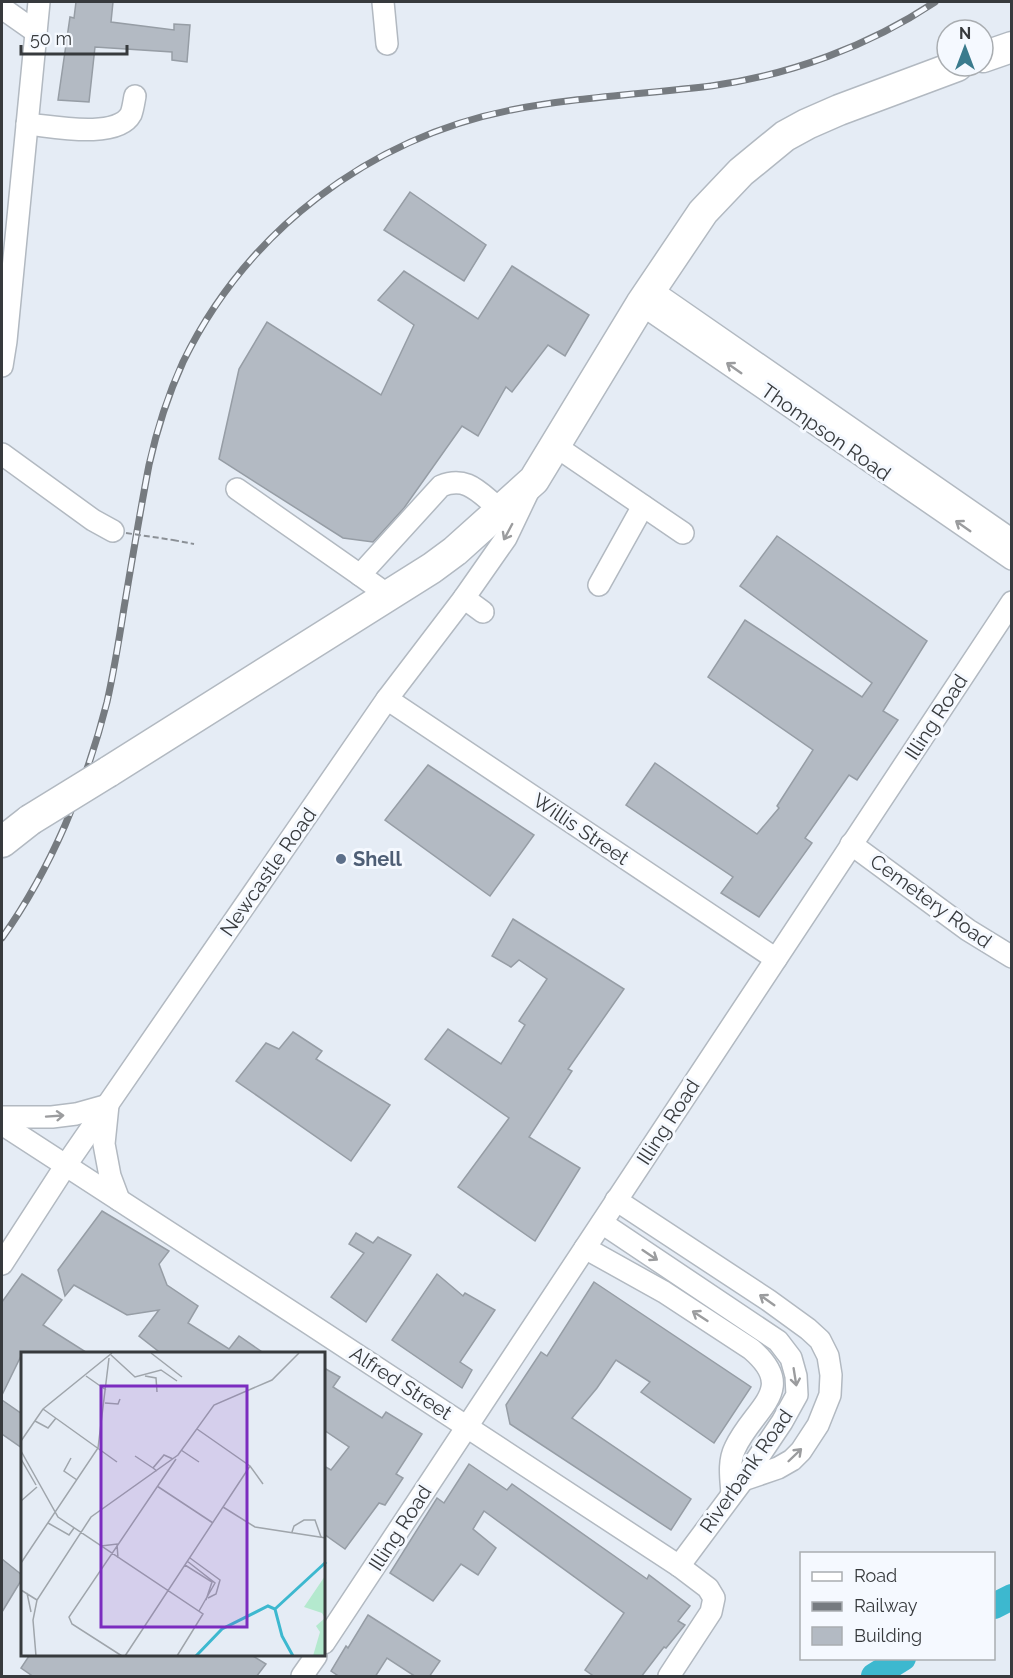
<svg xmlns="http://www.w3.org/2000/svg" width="1013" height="1678" viewBox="0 0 1013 1678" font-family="Raleway,sans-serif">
	<rect width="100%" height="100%" fill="#e5ecf5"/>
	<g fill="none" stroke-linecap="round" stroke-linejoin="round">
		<g stroke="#3db8cf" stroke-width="26">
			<polyline points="994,1606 1012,1597"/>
			<polyline points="874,1676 903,1658"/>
		</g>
	</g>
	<g fill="#b3bac3" stroke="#969da5" stroke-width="1.5">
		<polygon points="76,2 113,2 111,22 174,30 174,24 190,25 187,62 172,60 172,52 95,47 89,102 58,100 70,17 74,18"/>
		<polygon points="410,192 486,245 464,281 384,230"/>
		<polygon points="512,266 589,315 565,356 548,345 512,392 506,387 478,436 462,426 404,508 373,542 343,538 219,459 239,369 267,322 381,395 414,325 378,300 404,271 478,319"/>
		<polygon points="777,536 927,641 883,711 898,720 857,780 849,775 805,838 812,843 759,917 721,893 733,877 626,805 655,763 757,834 779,808 777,806 813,750 708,677 745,620 862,697 872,683 740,586"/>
		<polygon points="428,765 534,835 490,896 385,820"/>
		<polygon points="513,919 624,989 568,1069 572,1071 529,1137 580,1168 535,1241 458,1187 509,1118 425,1059 448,1029 501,1064 525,1025 519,1021 547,979 519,960 511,967 492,956"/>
		<polygon points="293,1032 322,1051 316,1059 390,1105 351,1161 236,1081 266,1043 279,1049"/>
		<polygon points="102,1211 169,1251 159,1264 167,1285 198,1306 188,1323 229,1349 239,1336 265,1354 162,1354 139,1336 159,1310 127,1315 74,1285 65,1296 58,1270"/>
		<polygon points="356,1233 373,1243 378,1237 411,1255 366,1322 331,1297 364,1253 349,1244"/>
		<polygon points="22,1274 62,1300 43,1325 89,1354 22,1354 2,1395 2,1302"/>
		<polygon points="437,1274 463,1296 465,1293 495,1310 460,1362 472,1370 462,1388 392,1340"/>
		<polygon points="594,1282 751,1387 714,1443 641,1392 650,1382 616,1360 597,1388 572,1418 691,1499 671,1530 510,1424 506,1405 541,1352 547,1356"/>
		<polygon points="324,1368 340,1377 333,1387 382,1418 386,1412 422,1434 396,1474 403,1478 385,1505 379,1503 345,1549 324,1534 324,1466 331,1470 349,1447 324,1430"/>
		<polygon points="2,1400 22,1414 22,1448 2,1434"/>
		<polygon points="469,1464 507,1490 512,1484 647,1579 649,1575 690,1606 678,1621 685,1625 666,1648 664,1647 641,1677 595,1677 585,1670 624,1613 484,1511 473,1529 496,1548 478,1575 461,1564 433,1601 390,1573 437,1498 444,1503"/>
		<polygon points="2,1559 22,1575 22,1579 2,1612"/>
		<polygon points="368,1615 440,1661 429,1677 416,1677 387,1658 375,1677 340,1677 331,1671 346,1646 348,1648"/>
		<polygon points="29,1656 253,1656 266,1664 256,1677 34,1677 21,1668"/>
	</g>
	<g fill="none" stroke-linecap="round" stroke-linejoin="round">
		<g stroke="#b2b9c1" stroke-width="24">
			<g id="minor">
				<polyline points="383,2 387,44"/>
				<polyline points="2,8 36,32"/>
				<path d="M 27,124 C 51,126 117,140 131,114 C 133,109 134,101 135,96"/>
				<polyline points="651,290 1012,540"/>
				<polyline points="641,304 1012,559"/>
				<polyline points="2,366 6,341 39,2"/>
				<polyline points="554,445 683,533"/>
				<polyline points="2,454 93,520 113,531"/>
				<polyline points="237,489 360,575"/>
				<polyline points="599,585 643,506"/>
				<path d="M 388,595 L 360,575 L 441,486 C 468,475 480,494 500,509"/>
				<polyline points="464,598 483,612"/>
				<polyline points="387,699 776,959"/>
				<polyline points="851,844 968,930 1012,957"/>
				<polyline points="2,1117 52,1117 76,1114 108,1105 104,1144 110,1176 119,1200"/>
				<polyline points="2,1124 307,1322 679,1566 708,1588 714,1598 711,1612 669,1676"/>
				<polyline points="616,1200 768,1300 808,1329 820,1340 828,1356 831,1375 830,1395 818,1425 801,1451 792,1460 778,1468 743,1480"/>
				<polyline points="602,1223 778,1341 791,1358 796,1376 797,1395 782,1422 743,1480 679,1566"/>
				<path d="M 585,1248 L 664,1292 L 751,1349 C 799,1390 754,1407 735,1448 C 728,1462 731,1479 732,1494"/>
				<polyline points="2,1264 66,1165 387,699 464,598 506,538 528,492"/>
				<polyline points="324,1643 1012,602"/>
				<polyline points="302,1676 316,1656"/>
			</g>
		</g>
		<g stroke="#b2b9c1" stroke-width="33">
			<g id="highway">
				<polyline points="983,57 1012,47"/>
				<polyline points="108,772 432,568 455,551 534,480 641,304 703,212 741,172 785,136 807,124 839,110 957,66"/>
				<polyline points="2,842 30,820"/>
			</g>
		</g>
		<polyline stroke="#8b9096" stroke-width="2" stroke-dasharray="6 3" stroke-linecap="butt" points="173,540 194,544"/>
		<use href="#minor" stroke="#fff" stroke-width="21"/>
		<use href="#highway" stroke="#fff" stroke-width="30"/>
		<g stroke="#767b80" stroke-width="7">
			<path id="rail" d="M 2,938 C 51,869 86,785 107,702 C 114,671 119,640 124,608 C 132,560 140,512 149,465 C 157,429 168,395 183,362 C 246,232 369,138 511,110 C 577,97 645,94 711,86 C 790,75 869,46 935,2"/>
		</g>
		<use href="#rail" stroke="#f5f9ff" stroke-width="4.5" stroke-dasharray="14" stroke-linecap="butt"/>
		<g stroke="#b2b9c1" stroke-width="33" stroke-linecap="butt">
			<polyline id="highway-bridge" points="30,820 108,772"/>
		</g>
		<polyline stroke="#8b9096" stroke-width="2" stroke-dasharray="6 3" stroke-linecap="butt" points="126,533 173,540"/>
		<use href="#highway-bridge" stroke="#fff" stroke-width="30"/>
	</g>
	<defs><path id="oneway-shaft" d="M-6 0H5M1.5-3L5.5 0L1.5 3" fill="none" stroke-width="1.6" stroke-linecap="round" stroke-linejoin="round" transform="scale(1.5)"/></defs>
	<g stroke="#9b9c9e">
		<use href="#oneway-shaft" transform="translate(734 368) rotate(-145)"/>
		<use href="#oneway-shaft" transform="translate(963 526) rotate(-145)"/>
		<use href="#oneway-shaft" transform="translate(508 532) rotate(118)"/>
		<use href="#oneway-shaft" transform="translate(55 1116) rotate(-4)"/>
		<use href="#oneway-shaft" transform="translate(650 1255) rotate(34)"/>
		<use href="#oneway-shaft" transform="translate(767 1300) rotate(-145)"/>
		<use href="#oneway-shaft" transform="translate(700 1316) rotate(-147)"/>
		<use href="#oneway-shaft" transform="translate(795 1377) rotate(81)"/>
		<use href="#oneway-shaft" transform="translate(795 1455) rotate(-44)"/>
	</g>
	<circle fill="#5c6f8a" stroke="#f5f9ff" stroke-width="2" cx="341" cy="859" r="6"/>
	<g text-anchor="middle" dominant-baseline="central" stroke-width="6" stroke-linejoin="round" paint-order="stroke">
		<g font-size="20" fill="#373a3d" stroke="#f5f9ff">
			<text transform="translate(826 432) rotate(35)">Thompson Road</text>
			<text transform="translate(936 717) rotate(-57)">Illing Road</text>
			<text transform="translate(581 829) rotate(34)">Willis Street</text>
			<text transform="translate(268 872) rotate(-55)">Newcastle Road</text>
			<text transform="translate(931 901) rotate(36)">Cemetery Road</text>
			<text transform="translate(668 1122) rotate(-57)">Illing Road</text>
			<text transform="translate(401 1383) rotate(33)">Alfred Street</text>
			<text transform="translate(746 1471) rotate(-55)">Riverbank Road</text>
			<text transform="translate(400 1528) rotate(-57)">Illing Road</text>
		</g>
		<g font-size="20" font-weight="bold" fill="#4e5e75" stroke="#f5f9ff" text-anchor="start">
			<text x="353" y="859">Shell</text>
		</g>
	</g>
	<g transform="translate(21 1352)">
		<rect width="304" height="304" fill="#e5ecf5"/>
		<path d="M 304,224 L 304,304 L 292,304 L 299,280 L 295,274 L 304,266 L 301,261 L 283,255 Z" fill="#b4e9ce"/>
		<path fill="none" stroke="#3db8cf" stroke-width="3" d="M 254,257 L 305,210M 175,304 L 201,277 L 247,254 L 254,257 L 261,284 L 272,304"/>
		<path fill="none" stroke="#9fa5ab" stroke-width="1.5" d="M 130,1 L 161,25M 90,3 L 114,25 L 140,18 L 156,29M 65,24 L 85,38M 124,24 L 135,26 L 136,40M 84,51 L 97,52 L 99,47M 22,57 L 96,110M 14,69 L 27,76 L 35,66M 176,77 L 229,114 L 242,132M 0,89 L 22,57 L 91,1M 160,98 L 178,110M 0,99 L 37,165 L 182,262 L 156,304M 114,104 L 132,116M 50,106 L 43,119 L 56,128M 0,107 L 15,133M 136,119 L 132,116 L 143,103 L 152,107M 136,134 L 192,171M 0,149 L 16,135M 202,155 L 234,175 L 305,186M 27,171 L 48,183 L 53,176M 271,180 L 273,174 L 283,168 L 294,168 L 300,185M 80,194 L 96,192 L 97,206M 169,206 L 199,228 L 195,242 L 187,246M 166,209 L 194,231 L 178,259M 0,211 L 77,96 L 88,6M 164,213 L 191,230 L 185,248M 0,238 L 16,248M 6,241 L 10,260M 15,304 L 12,268 L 16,248 L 70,165 L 157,103 L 193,53 L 251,28 L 278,1M 101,304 L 51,272 L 48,265 L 155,107M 104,304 L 229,114"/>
		<path fill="#7b2cbf" fill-opacity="0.15" stroke="#7b2cbf" stroke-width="3" d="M 80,34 L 226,34 L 226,275 L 80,275 Z"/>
		<rect width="304" height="304" fill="none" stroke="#373a3d" stroke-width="3"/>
	</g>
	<rect width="1013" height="1678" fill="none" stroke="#373a3d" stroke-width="6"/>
	<rect x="800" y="1552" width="195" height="108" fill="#f5f9ff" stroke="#a9adb1" stroke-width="1.5"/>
	<rect x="812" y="1572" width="30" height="9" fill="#ffffff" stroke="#a9adb1" stroke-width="1.5"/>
	<text x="854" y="1582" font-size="18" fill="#373a3d">Road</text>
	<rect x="812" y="1602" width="30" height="9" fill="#767b80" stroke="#a9adb1" stroke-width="1.5"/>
	<text x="854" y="1612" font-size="18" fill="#373a3d">Railway</text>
	<rect x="812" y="1627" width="30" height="18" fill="#b3bac3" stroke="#a9adb1" stroke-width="1.5"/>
	<text x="854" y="1642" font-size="18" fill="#373a3d">Building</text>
	<g transform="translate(965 48)"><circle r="28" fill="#f5f9ff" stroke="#a9adb1" stroke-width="1.5"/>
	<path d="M0-4.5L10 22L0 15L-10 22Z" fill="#3a7b8d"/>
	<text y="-9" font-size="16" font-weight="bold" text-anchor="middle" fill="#373a3d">N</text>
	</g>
	<path d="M21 45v9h106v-9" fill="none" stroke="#373a3d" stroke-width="3"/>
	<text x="30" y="45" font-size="18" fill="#373a3d" stroke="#f5f9ff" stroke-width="4.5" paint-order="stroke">50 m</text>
</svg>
